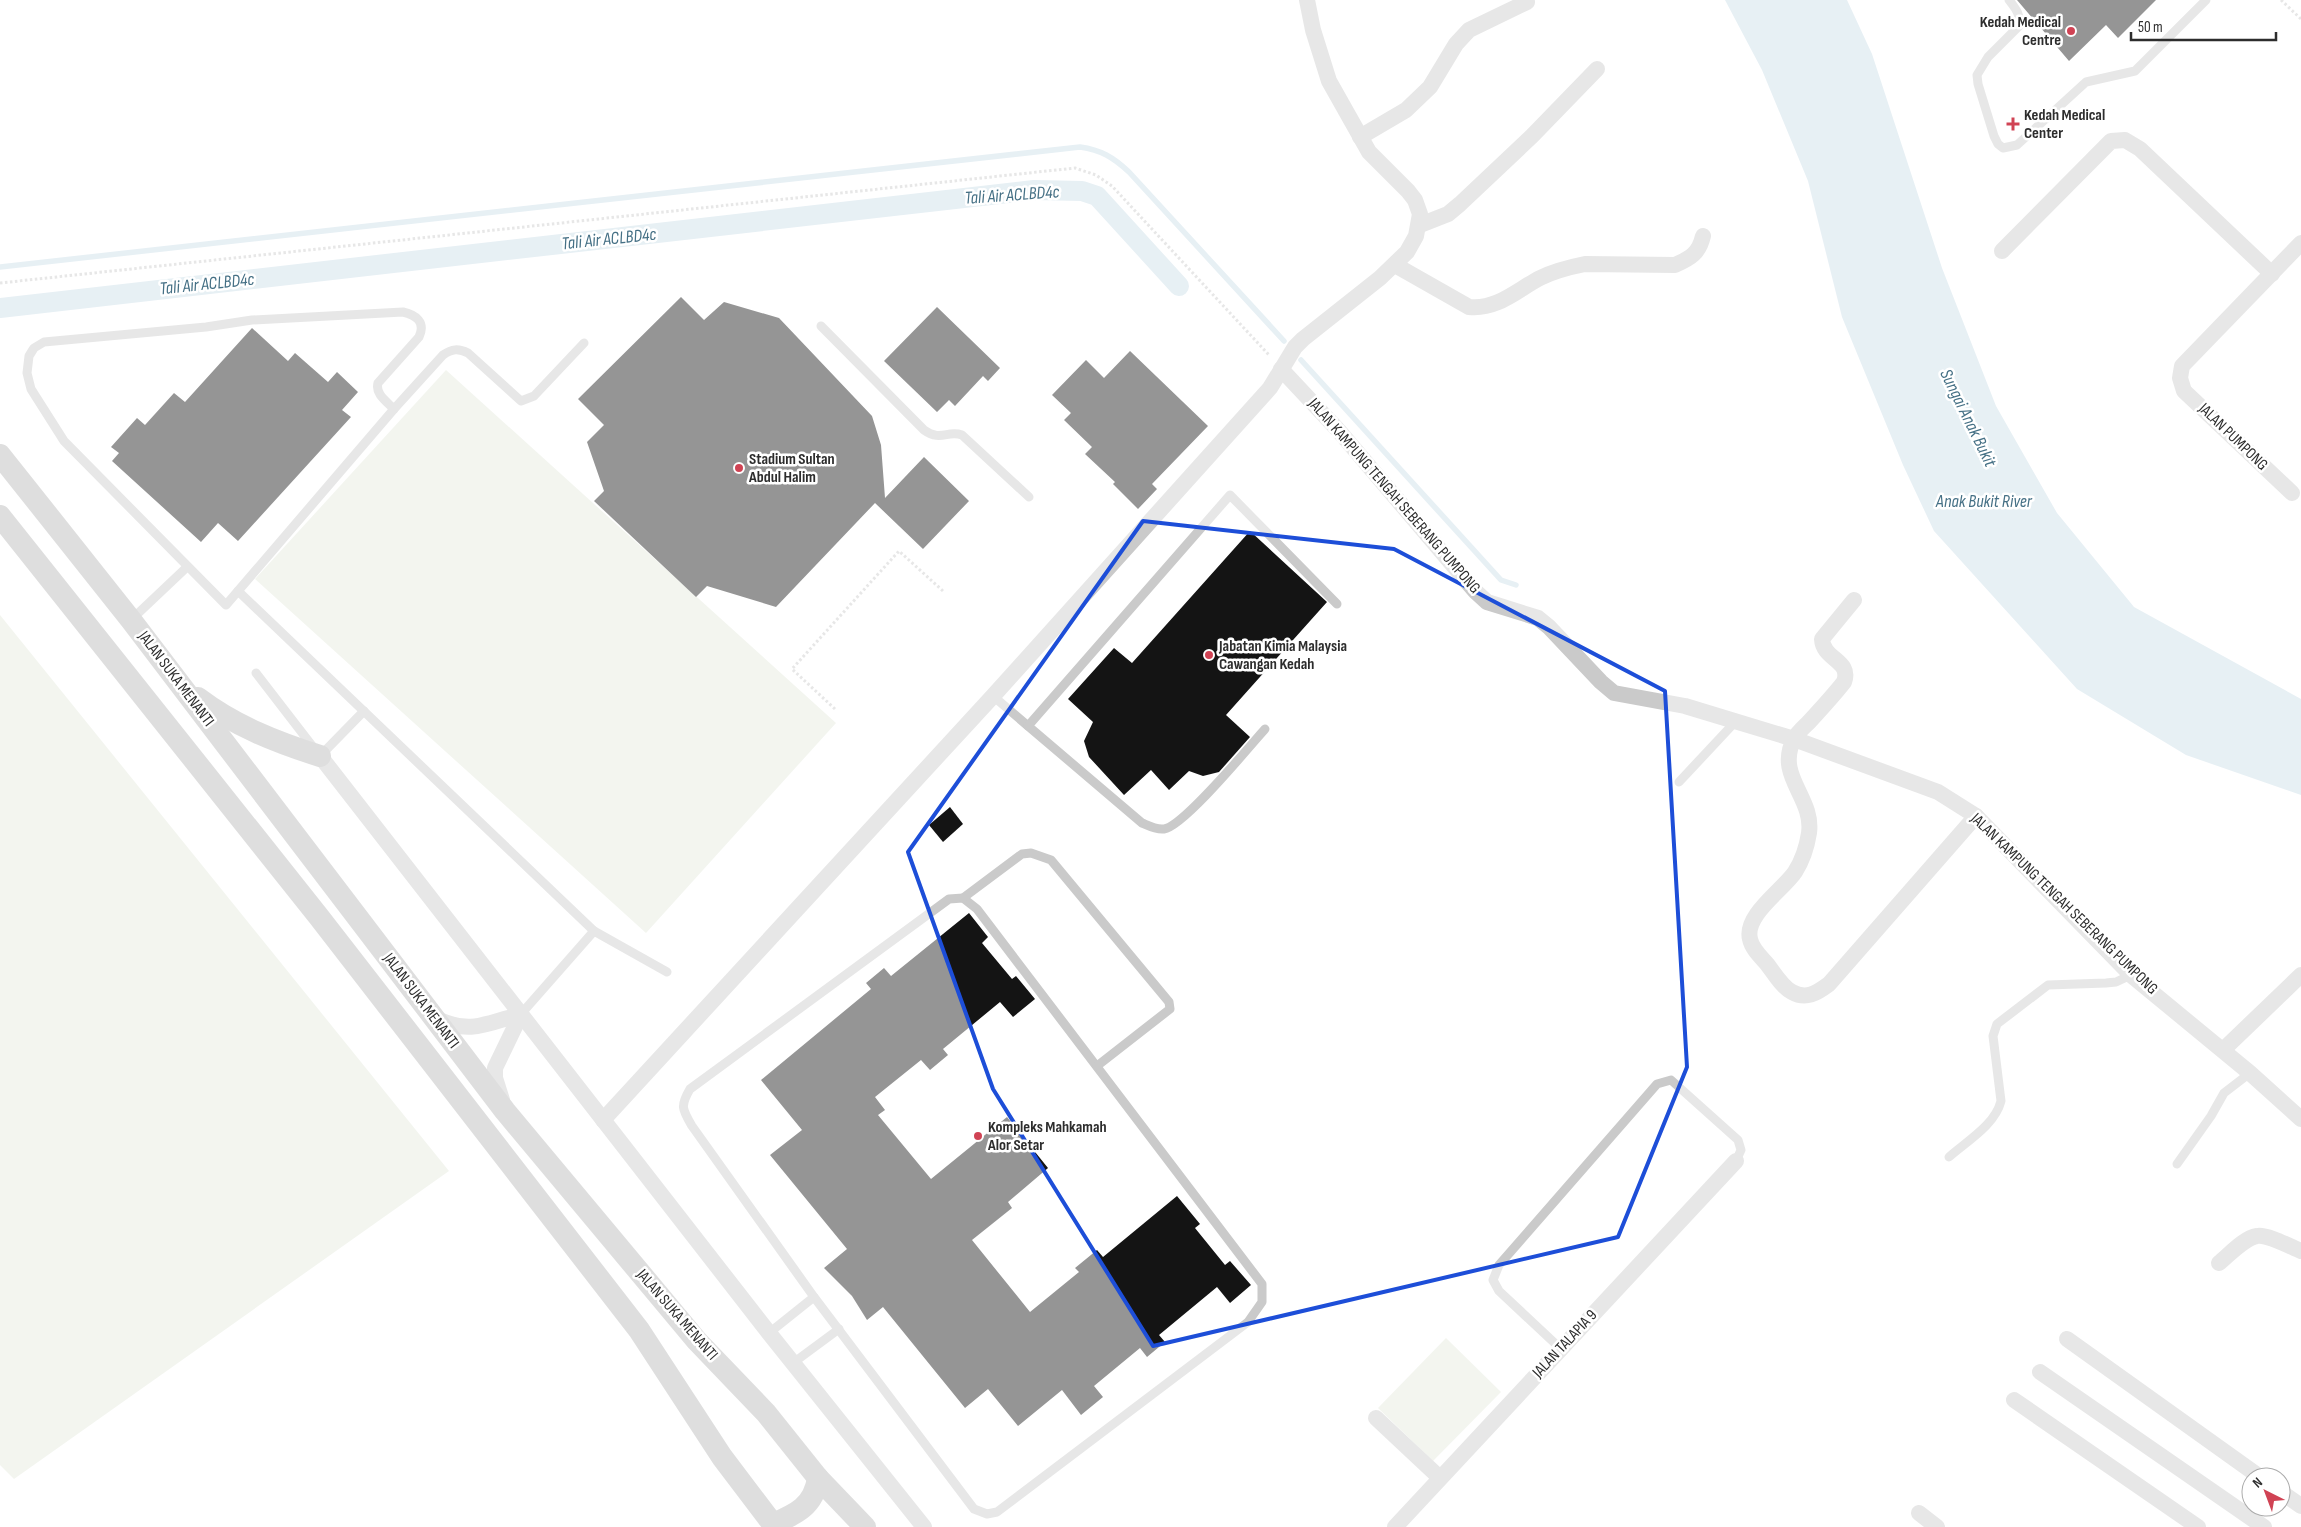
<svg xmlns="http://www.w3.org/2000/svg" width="2301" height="1527" viewBox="0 0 2301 1527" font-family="'Sofia Sans Condensed',sans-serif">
	<rect width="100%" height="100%" fill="#fff"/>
	<g fill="#e4e9dc">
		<polygon points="446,370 836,723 646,933 255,579"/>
		<polygon points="0,615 449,1171 14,1479 0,1465"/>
		<polygon points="1446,1338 1501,1392 1433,1461 1378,1408"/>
	</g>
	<polygon fill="#cadde7" points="1725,0 1847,0 1872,54 1942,268 1996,406 2057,513 2134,607 2301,699 2301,795 2186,755 2077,689 1934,531 1903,465 1842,317 1808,181 1762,70"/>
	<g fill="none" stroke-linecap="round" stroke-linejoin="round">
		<g stroke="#cadde7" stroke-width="5.5">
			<path d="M 0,267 L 1080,147 C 1101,150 1113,157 1129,172 L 1284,341"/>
			<polyline points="1301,360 1501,580 1516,585"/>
		</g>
		<polyline stroke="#cadde7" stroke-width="20" points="0,308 1034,190 1082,191 1097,196 1179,286"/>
	</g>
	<g fill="#141414">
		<polygon points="2017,0 2156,0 2118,38 2106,25 2069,61"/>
		<polygon points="681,297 704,320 724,302 779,318 872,416 881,445 885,498 924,457 969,501 923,549 875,503 776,607 707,586 696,597 594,501 604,491 587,442 604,425 578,399"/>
		<polygon points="937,307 1000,368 988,381 983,376 955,406 949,400 937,412 884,361"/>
		<polygon points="252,328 288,361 295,353 328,382 337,372 358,392 342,410 351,417 238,541 218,523 201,542 112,461 119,453 111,447 137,418 145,425 174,393 185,402"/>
		<polygon points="1130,351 1208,426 1152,484 1157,489 1138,509 1113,484 1115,482 1085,454 1092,447 1064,420 1071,413 1052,395 1086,360 1104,378"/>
		<polygon points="1250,531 1327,602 1226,715 1250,737 1219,772 1203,776 1189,771 1169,790 1151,770 1124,795 1089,757 1084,741 1093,722 1068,699 1114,648 1132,663"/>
		<polygon points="950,807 963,824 943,842 929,825"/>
		<polygon points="969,913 988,937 982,943 1012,979 1016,976 1035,999 1013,1017 1000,1002 943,1049 948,1055 930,1070 921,1060 875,1097 885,1110 878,1115 931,1179 1007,1117 1048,1168 1008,1202 1012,1208 972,1240 1030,1312 1079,1272 1075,1268 1097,1250 1103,1257 1177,1196 1200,1224 1195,1228 1225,1265 1230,1261 1251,1285 1230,1303 1217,1287 1159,1335 1165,1342 1147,1357 1140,1348 1094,1386 1103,1397 1081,1415 1062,1390 1018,1426 988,1389 965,1408 883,1307 867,1320 852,1296 824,1268 847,1249 770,1155 802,1130 761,1080 871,989 866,983 884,968 891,976"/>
	</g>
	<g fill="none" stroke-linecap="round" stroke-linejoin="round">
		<g stroke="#cacaca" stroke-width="3" stroke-dasharray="2.5 2.5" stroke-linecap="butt">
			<polyline points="2281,0 2301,19"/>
			<polyline points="0,283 1075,168 1096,175 1112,186 1269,355"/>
			<polyline points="835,709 792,669 899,551 943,591"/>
		</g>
		<g stroke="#cacaca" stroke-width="9">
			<path d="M 2009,0 C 2016,9 2021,15 2019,26 L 1988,57 L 1977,75 L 1978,84 L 1994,136 L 1998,144 L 2003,148 L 2017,145 L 2086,82 L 2135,71 L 2206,0"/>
			<path d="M 821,326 L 924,430 C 941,442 947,430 962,435 L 1029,497"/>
			<path d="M 394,409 C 386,401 375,394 378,383 L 419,337 C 426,322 416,315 403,312 L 252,320 L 206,327 L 44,342 L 34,348 L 29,356 L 27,373 L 31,389 L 64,441 L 226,605 L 238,591 L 594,931 L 667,972"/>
			<path d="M 238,591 L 394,409 L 443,355 C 452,349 458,348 468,353 L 521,401 L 534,396 L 584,343"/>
			<polyline points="131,620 187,567"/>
			<polyline points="256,673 320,756 364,711"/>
			<polyline points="993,696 1028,726"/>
			<path d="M 1265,729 C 1248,748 1184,826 1164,829 C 1156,830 1149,826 1142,823 L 1028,726 L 1230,495 L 1337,604"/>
			<polyline points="1679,782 1736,721"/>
			<path d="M 963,898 L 977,909 L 1262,1284 L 1262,1302 L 1248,1322 L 997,1512 L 987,1514 L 974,1509 L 814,1297 L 692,1126 C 682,1109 680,1106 690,1089 L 949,899 Z"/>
			<polyline points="963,898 1022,854 1031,853 1051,860 1169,1002 1170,1009 1097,1066"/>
			<polyline points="521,1014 594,931"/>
			<path d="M 1949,1157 C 1967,1141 1995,1125 2001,1101 L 1993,1036 L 1997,1024 L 2048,985 L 2106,983 L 2116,982 L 2131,975"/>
			<polyline points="2177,1164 2211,1116 2224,1093 2250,1073"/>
			<polyline points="769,1333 814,1297"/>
			<polyline points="1561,1349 1499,1291 1493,1280 1499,1265 1657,1084 1671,1080 1738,1140 1741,1150 1736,1161"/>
			<polyline points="793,1363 839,1329"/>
		</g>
		<g stroke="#cacaca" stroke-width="16">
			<polyline points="1360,137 1406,110 1430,87 1456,44 1469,30 1527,2"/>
			<polyline points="1420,225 1448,214 1460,204 1532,136 1597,69"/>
			<polyline points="2002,251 2111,141 2125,140 2140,149 2272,274"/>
			<path d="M 1395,265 L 1469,307 C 1497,310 1517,290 1540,278 C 1554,271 1570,267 1585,264 L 1675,265 C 1691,258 1699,253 1703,236"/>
			<polyline points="1281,369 1339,431 1475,591 1487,602 1538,618 1549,627 1601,682 1614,693 1685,706 1794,739 1938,792 1976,816 2131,975 2250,1073 2301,1119"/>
			<polyline points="2292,493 2184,391 2180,378 2182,366 2301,243"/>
			<path d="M 1854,600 L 1822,639 C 1823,660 1852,660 1844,682 C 1833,696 1821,709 1809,722 C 1804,727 1797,733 1794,739 C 1775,776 1814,797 1809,833 C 1807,846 1802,861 1795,872 C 1783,890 1744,915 1750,939 C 1752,949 1761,957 1767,964 C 1774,973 1782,987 1792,992 C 1806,1000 1817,993 1829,984 L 1976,816"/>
			<polyline points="320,756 769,1333 924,1527"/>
			<path d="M 435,1018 C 469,1035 486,1024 521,1014"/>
			<polyline points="2223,1050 2301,975"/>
			<polyline points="502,1100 495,1078 495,1068 521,1014"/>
			<polyline points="603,1120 993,696 1270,388 1295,347 1303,339 1380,278 1407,252 1416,236 1420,214 1415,200 1408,191 1369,152 1329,81 1313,30 1307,0"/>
			<path d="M 2219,1263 C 2229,1255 2244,1238 2257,1236 C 2267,1234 2291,1247 2301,1251"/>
			<polyline points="2067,1339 2260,1477"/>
			<polyline points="2040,1372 2264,1527"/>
			<polyline points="2014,1400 2198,1527"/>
			<polyline points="1376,1418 1440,1478"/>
			<polyline points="2281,1492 2301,1506"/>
			<polyline points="1919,1513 1937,1527"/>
			<polyline points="1395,1527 1736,1161"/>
		</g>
		<g stroke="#b7b7b7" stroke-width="22">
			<polyline points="0,455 131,620 505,1111 697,1341 766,1413 818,1478 865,1527"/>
			<polyline points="0,516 319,917 639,1330 722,1457 775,1527"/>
			<path d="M 198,698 C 235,726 276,742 320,756"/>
			<path d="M 773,1524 C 796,1514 814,1506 818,1478"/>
		</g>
	</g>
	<path d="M0 0H2301V1527H0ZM 1143,521 L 1394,549 L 1665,691 L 1687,1067 L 1618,1237 L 1153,1346 L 993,1089 L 908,852 Z" fill="#fff" fill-opacity=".55" fill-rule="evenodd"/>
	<path fill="none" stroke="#1d4ed8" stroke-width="4" stroke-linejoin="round" d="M 1143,521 L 1394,549 L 1665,691 L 1687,1067 L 1618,1237 L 1153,1346 L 993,1089 L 908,852 Z"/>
	<g fill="#d04354" stroke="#fff" stroke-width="2">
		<circle cx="2071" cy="31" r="5"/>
		<path d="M2010.5 116.5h5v5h5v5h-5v5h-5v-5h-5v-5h5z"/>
		<circle cx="739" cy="468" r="5"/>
		<circle cx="1209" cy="655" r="5"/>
		<circle cx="978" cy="1136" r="5"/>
	</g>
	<g text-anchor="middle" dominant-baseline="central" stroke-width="5" stroke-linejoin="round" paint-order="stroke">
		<g font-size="16" font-weight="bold" fill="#2d2d2d" stroke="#fff" text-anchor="start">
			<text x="2061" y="22" text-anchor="end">Kedah Medical<tspan x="2061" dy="18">Centre</tspan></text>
			<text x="2024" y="115">Kedah Medical<tspan x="2024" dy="18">Center</tspan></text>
			<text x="749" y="459">Stadium Sultan<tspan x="749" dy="18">Abdul Halim</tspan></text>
			<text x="1219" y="646">Jabatan Kimia Malaysia<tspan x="1219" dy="18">Cawangan Kedah</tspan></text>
			<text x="988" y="1127">Kompleks Mahkamah<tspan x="988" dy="18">Alor Setar</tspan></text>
		</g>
		<g font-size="16" fill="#2d2d2d" stroke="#fff">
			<text transform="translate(2233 437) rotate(44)">JALAN PUMPONG</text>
			<text transform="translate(1394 496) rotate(49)">JALAN KAMPUNG TENGAH SEBERANG PUMPONG</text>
			<text transform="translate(176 679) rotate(53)">JALAN SUKA MENANTI</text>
			<text transform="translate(2064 904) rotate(44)">JALAN KAMPUNG TENGAH SEBERANG PUMPONG</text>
			<text transform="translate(421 1001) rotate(53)">JALAN SUKA MENANTI</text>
			<text transform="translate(677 1315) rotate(49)">JALAN SUKA MENANTI</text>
			<text transform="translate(1565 1344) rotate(-47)">JALAN TALAPIA 9</text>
		</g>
		<g font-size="18" font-style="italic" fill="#457085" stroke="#fff">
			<text transform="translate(1012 195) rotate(-4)">Tali Air ACLBD4c</text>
			<text transform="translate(609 239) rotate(-6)">Tali Air ACLBD4c</text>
			<text transform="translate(207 284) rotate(-6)">Tali Air ACLBD4c</text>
			<text transform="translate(1968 418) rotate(64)">Sungai Anak Bukit</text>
			<text x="1984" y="501">Anak Bukit River</text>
		</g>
	</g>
	<g transform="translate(2266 1492) rotate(318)"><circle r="24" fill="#ffffff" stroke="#ababab"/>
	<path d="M0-4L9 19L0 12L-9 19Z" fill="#d04354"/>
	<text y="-8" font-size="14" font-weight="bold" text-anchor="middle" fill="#2d2d2d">N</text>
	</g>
	<path d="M2131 32v8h145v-8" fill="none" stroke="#2d2d2d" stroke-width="2.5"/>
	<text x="2138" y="32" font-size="15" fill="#2d2d2d" stroke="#ffffff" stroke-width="4" paint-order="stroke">50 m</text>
</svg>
